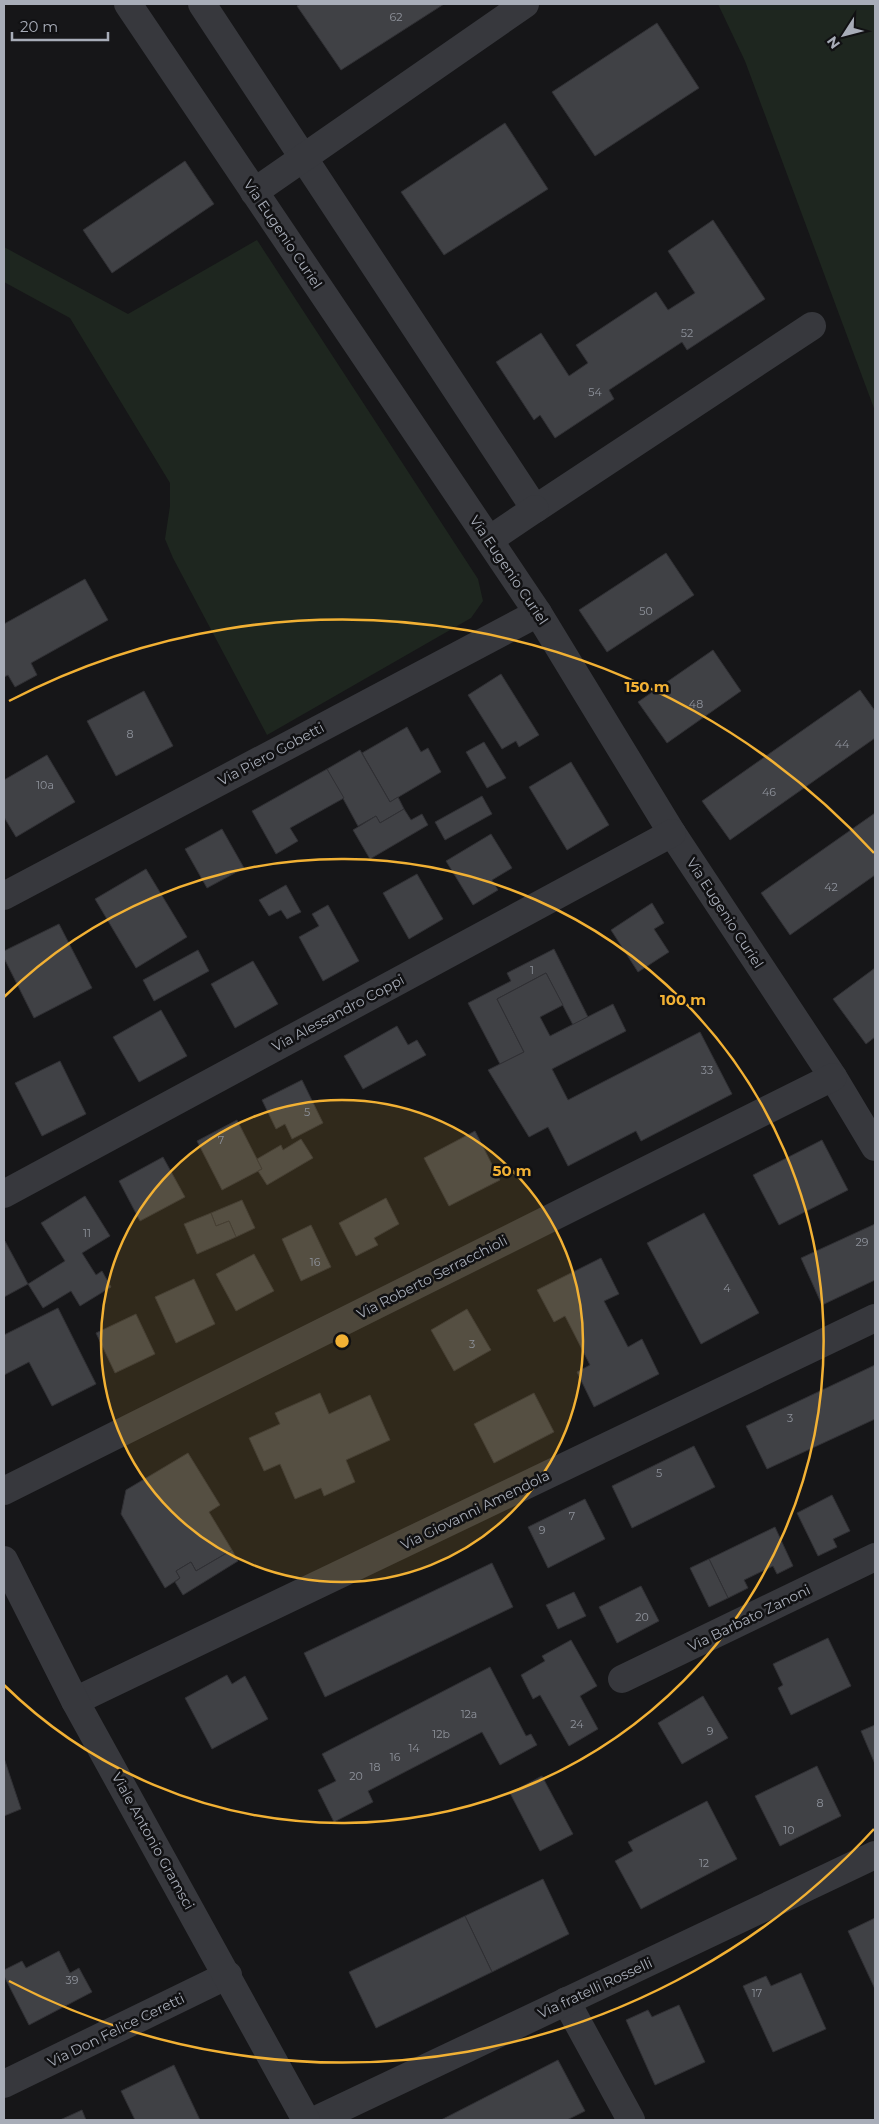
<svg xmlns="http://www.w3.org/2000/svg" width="879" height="2124" viewBox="0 0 879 2124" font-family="Montserrat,sans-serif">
	<rect width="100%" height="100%" fill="#161618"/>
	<g fill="#1e261f">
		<polygon points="718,4 875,4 875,411 745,61"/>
		<polygon points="257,240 478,579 483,601 471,618 267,735 173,558 165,539 170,506 170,483 70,318 4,282 4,247 128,314"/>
	</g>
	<g fill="#404145" stroke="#303034">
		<polygon points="301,4 444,4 341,70 297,6"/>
		<polygon points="657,23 699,88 595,156 552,92"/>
		<polygon points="505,123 548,189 444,255 401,192"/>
		<polygon points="185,161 214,204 112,273 83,230"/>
		<polygon points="713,220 765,299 687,350 682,342 609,390 614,399 555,438 540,415 534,420 496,362 541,333 569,376 588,363 576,345 656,292 668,310 695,293 668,251"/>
		<polygon points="666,553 694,595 607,652 579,610"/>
		<polygon points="85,579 108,620 31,663 37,675 15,687 8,675 4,677 4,624"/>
		<polygon points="713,650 741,691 667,743 638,702"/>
		<polygon points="501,674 539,735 519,747 516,741 502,749 468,695"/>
		<polygon points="860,690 875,711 875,738 730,840 702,801"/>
		<polygon points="144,691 173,746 116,776 87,721"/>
		<polygon points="407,727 421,752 428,748 441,772 390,802 362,753"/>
		<polygon points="484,742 506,778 487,788 466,752"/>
		<polygon points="360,750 390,802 398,797 404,809 380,823 376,816 358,826 327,769"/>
		<polygon points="47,755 75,802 16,837 4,817 4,780"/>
		<polygon points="571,762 609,825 567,850 529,787"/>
		<polygon points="327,769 344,798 290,828 298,841 276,854 252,811"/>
		<polygon points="482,796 492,814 445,840 435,822"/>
		<polygon points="404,809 411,820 422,814 428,825 370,859 353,830 376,816 380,823"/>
		<polygon points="875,813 875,875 790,935 761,893"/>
		<polygon points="222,829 244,868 207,888 185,849"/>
		<polygon points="491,834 512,868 492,880 498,890 473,905 446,861"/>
		<polygon points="146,869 187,937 136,968 95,899"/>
		<polygon points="417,874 443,919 409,939 383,893"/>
		<polygon points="286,885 301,912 287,919 281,910 269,916 259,900"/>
		<polygon points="652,903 664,923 654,929 669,952 638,972 611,930"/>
		<polygon points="328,905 359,961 323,981 299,937 319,926 312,914"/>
		<polygon points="59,924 92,988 34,1018 4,958 4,951"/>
		<polygon points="554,949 588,1017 573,1025 546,973 497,999 524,1052 500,1064 468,1003 511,981 507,973"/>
		<polygon points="198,950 209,971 154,1001 143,980"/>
		<polygon points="253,961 278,1004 235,1028 211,984"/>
		<polygon points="875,968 875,1037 866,1044 833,999"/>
		<polygon points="546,973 563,1005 540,1017 550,1036 613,1004 626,1031 552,1069 568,1100 700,1032 732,1094 641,1141 636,1131 568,1166 548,1127 529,1137 488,1070 524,1052 497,999"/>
		<polygon points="161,1010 187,1056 139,1082 113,1037"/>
		<polygon points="397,1026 408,1045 417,1040 426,1055 363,1089 344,1056"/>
		<polygon points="60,1061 86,1114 42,1136 15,1083"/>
		<polygon points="302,1080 323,1123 292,1139 285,1124 276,1129 262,1100"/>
		<polygon points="237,1120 262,1169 222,1190 197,1141"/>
		<polygon points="475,1131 500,1180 449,1206 424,1158"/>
		<polygon points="301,1139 313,1158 267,1185 258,1171 262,1169 257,1159 281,1145 283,1150"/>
		<polygon points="822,1140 848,1190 779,1225 753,1175"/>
		<polygon points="163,1157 185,1197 140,1221 119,1181"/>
		<polygon points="85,1196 110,1236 82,1253 96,1275 102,1271 111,1287 80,1306 71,1291 43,1308 28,1284 65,1261 41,1223"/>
		<polygon points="386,1198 399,1224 374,1238 378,1245 356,1256 339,1223"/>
		<polygon points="242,1200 255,1228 236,1237 229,1221 216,1226 211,1213"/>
		<polygon points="211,1213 216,1226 229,1221 236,1237 197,1254 184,1224"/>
		<polygon points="704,1213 759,1313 701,1344 647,1243"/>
		<polygon points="875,1224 875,1280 822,1305 801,1258"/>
		<polygon points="311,1225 331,1267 301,1281 282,1239"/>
		<polygon points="5,1241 28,1284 4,1297 4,1242"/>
		<polygon points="254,1254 274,1291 236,1311 216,1274"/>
		<polygon points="601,1258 619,1294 604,1301 628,1347 642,1339 659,1374 594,1407 577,1372 590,1365 565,1316 554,1322 537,1290"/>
		<polygon points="194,1279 215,1324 176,1343 155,1297"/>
		<polygon points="58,1308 96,1384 52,1406 29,1362 4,1375 4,1335"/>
		<polygon points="467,1309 491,1350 454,1371 431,1330"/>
		<polygon points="136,1314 155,1354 115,1373 96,1333"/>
		<polygon points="875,1365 875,1419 767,1469 746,1426"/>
		<polygon points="320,1393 329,1414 370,1395 390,1440 346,1460 355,1482 324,1496 321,1488 295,1499 280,1464 264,1471 249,1438 280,1424 275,1413"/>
		<polygon points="534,1393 554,1432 494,1463 474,1424"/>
		<polygon points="694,1446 715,1487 632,1528 612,1486"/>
		<polygon points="188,1453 220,1505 209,1512 232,1550 196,1571 191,1562 176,1571 180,1578 165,1588 121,1514 126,1490"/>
		<polygon points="832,1495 850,1531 833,1539 837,1547 818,1556 797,1513"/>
		<polygon points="585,1499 605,1539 548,1568 528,1527"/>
		<polygon points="775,1527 793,1566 777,1574 773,1566 744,1580 748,1588 728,1598 709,1559"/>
		<polygon points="232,1550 238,1561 183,1595 175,1582 180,1578 176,1571 191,1562 196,1571"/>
		<polygon points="709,1559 728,1598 709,1607 690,1568"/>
		<polygon points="492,1563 513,1607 325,1697 304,1653"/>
		<polygon points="641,1586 659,1621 617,1643 599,1607"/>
		<polygon points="574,1592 586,1616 558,1629 546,1605"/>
		<polygon points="828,1638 851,1686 791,1715 778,1688 783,1685 773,1664"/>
		<polygon points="571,1640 597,1686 580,1696 598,1729 569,1746 540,1695 533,1699 521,1675 545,1661 542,1656"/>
		<polygon points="490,1667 526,1736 531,1734 537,1745 500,1765 482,1732 368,1791 373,1802 334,1822 318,1790 336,1781 322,1754"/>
		<polygon points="227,1675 232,1684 245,1676 268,1719 212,1749 185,1698"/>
		<polygon points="703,1696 728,1738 682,1764 658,1723"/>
		<polygon points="875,1725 875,1764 861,1731"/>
		<polygon points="4,1758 21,1809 4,1816"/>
		<polygon points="817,1766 841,1816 780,1846 755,1796"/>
		<polygon points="542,1776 573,1834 540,1851 510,1793"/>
		<polygon points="707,1801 737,1859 641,1909 615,1861 633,1851 628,1842"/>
		<polygon points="543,1879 569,1934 492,1972 465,1916"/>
		<polygon points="465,1916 492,1972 376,2028 349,1972"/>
		<polygon points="875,1918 875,1989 848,1931"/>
		<polygon points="59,1951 70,1973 79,1968 92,1992 29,2025 4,1976 4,1970 22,1961 26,1968"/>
		<polygon points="801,1973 826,2029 773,2052 743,1986 766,1976 771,1986"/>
		<polygon points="679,2005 705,2062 655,2085 626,2020 648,2010 652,2017"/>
		<polygon points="558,2060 585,2111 567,2120 441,2120"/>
		<polygon points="174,2065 200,2120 135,2120 121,2091"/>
		<polygon points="82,2110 86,2120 60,2120"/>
	</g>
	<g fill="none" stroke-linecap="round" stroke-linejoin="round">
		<g stroke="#37383d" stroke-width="28">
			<polyline points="128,4 538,613 672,833 833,1077 875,1147"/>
			<polyline points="202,4 535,509 812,326"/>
			<polyline points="254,192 525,4"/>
			<polyline points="489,540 535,509"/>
			<polyline points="4,896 538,613"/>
			<polyline points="4,1194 672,833"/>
			<polyline points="4,1491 833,1077"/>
			<polyline points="622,1679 875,1557"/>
			<polyline points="75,1701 875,1318"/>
			<polyline points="566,2001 631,2120"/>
			<polyline points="4,2084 228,1975"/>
			<polyline points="316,2120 875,1855"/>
		</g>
		<polyline stroke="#37383d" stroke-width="28" points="4,1560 75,1701 306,2120"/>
	</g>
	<circle cx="342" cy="1341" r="241" fill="#f2b134" fill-opacity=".12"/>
	<g fill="none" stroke="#f2b134" stroke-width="2.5">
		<circle cx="342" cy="1341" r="241"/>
		<path d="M4 997A482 482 0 1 1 4 1685"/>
		<path d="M874 1829A722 722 0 0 1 9 1981M9 701A722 722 0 0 1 874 853"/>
	</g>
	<g text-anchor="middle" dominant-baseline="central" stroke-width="5" stroke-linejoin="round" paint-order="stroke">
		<g font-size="11" fill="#8e929b">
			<text x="396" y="17">62</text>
			<text x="687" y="333">52</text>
			<text x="595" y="392">54</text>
			<text x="646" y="611">50</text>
			<text x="696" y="704">48</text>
			<text x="130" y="734">8</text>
			<text x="842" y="744">44</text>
			<text x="45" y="785">10a</text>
			<text x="769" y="792">46</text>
			<text x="831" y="887">42</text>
			<text x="532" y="970">1</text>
			<text x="707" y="1070">33</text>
			<text x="307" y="1112">5</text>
			<text x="221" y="1140">7</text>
			<text x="87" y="1233">11</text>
			<text x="862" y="1242">29</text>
			<text x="315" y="1262">16</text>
			<text x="727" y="1288">4</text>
			<text x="472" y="1344">3</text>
			<text x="790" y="1418">3</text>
			<text x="659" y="1473">5</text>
			<text x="572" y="1516">7</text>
			<text x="542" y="1530">9</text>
			<text x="642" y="1617">20</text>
			<text x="469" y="1714">12a</text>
			<text x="577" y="1724">24</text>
			<text x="710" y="1731">9</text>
			<text x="441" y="1734">12b</text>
			<text x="414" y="1748">14</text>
			<text x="395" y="1757">16</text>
			<text x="375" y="1767">18</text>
			<text x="356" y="1776">20</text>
			<text x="820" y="1803">8</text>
			<text x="789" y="1830">10</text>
			<text x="704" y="1863">12</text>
			<text x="72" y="1980">39</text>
			<text x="757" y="1993">17</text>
		</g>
		<g font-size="14" fill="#a8adb8" stroke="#111113">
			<text transform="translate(283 234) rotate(56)">Via Eugenio Curiel</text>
			<text transform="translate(509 570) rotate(56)">Via Eugenio Curiel</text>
			<text transform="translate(271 754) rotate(-28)">Via Piero Gobetti</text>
			<text transform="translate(725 913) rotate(57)">Via Eugenio Curiel</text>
			<text transform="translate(338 1013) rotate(-28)">Via Alessandro Coppi</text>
			<text transform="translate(432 1277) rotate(-27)">Via Roberto Serracchioli</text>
			<text transform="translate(475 1510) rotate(-26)">Via Giovanni Amendola</text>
			<text transform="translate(749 1618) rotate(-26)">Via Barbato Zanoni</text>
			<text transform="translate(153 1841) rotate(61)">Viale Antonio Gramsci</text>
			<text transform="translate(595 1988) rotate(-25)">Via fratelli Rosselli</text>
			<text transform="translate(116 2030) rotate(-26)">Via Don Felice Ceretti</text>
		</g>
	</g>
	<circle cx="342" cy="1341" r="8" fill="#f2b134" stroke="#111113" stroke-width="2.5"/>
	<g font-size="15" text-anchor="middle" font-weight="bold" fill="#f2b134" stroke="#111113" stroke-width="5" stroke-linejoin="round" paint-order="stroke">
		<text x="647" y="692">150 m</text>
		<text x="683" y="1005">100 m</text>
		<text x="512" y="1176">50 m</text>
	</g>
	<rect width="879" height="2124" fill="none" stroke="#a8adb8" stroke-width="10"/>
	<g transform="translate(844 35) rotate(234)" stroke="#111113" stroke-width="4" paint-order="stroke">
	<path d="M0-4L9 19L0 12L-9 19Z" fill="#a8adb8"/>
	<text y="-8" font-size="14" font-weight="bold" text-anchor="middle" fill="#a8adb8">N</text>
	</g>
	<path d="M12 32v8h96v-8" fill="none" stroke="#a8adb8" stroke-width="2.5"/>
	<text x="20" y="32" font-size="15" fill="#a8adb8" stroke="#111113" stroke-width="4" paint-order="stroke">20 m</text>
</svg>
